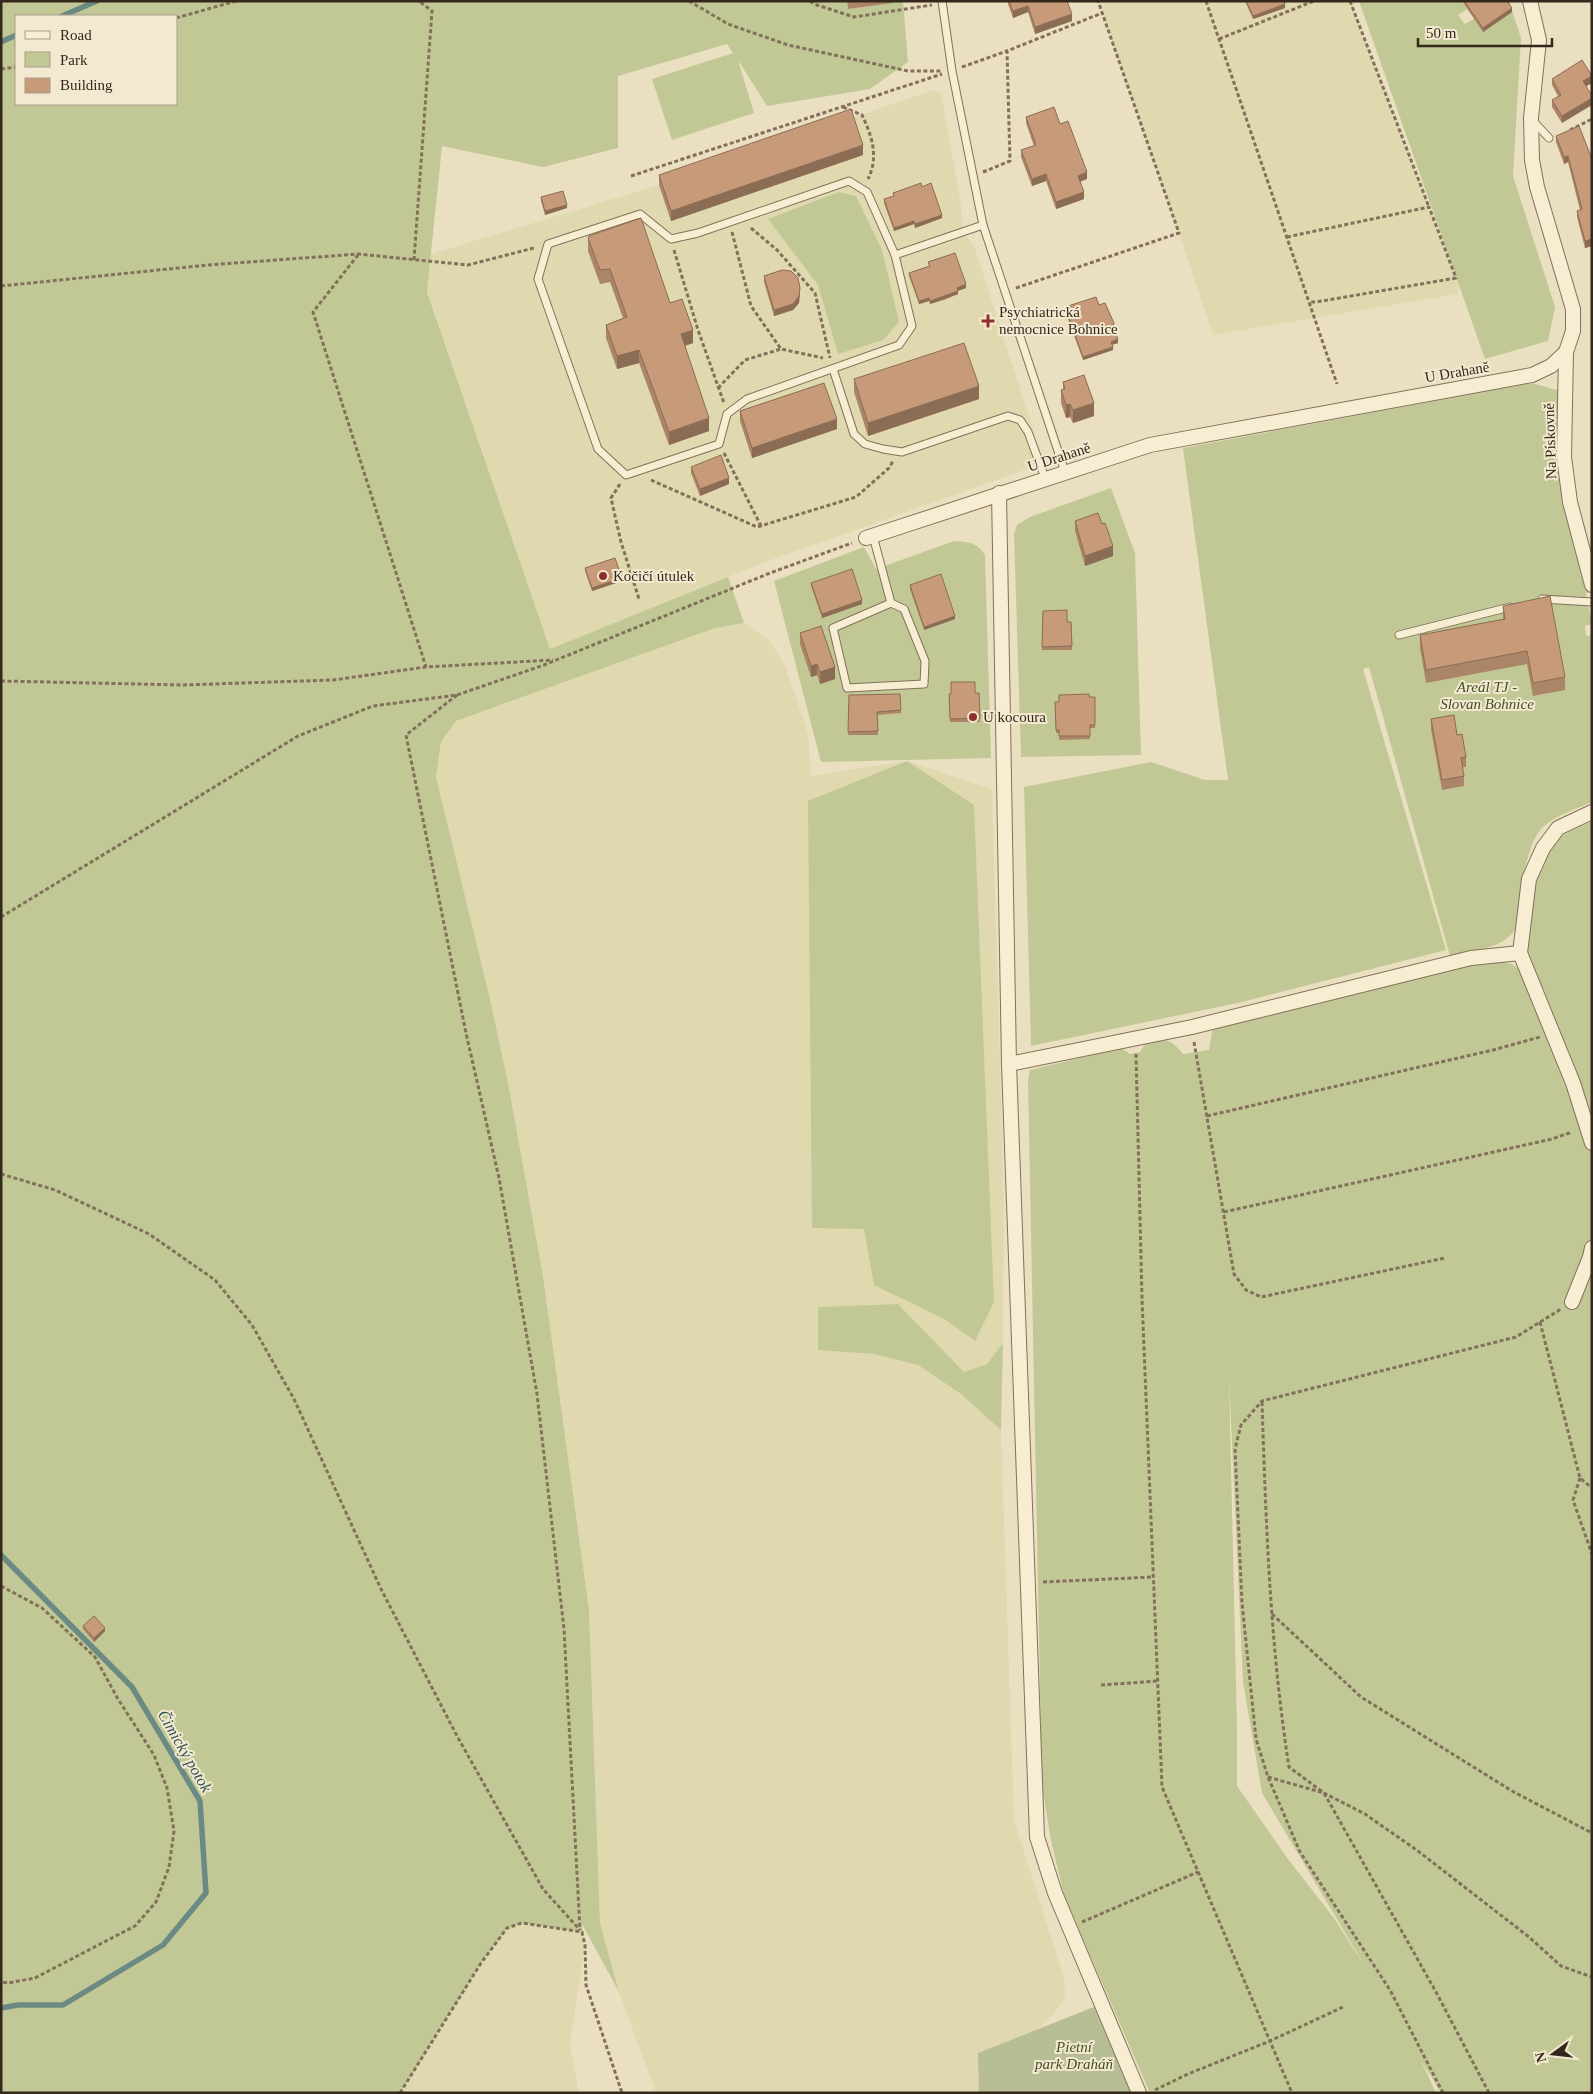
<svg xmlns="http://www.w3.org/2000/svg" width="1593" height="2094" viewBox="0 0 1593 2094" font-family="'Times New Roman',serif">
	<rect width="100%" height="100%" fill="#ebdfc1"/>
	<g fill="#e0d9af">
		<polygon points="1098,1 1350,1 1456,278 1459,294 1213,335 1179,233"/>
		<polygon points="933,90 941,93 961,204 963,231 975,249 1041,454 1039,460 1033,467 768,561 550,649 427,291 431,254 659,185"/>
		<polygon points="744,623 769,640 785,666 808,733 811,776 907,761 992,789 1004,1204 1003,1343 987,1364 964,1372 898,1304 818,1307 818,1350 874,1354 918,1365 961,1394 1001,1430 1014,1820 1064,1978 1065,1999 1048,2020 1034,2032 979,2053 979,2093 656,2093 619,1992 600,1923 589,1610 543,1276 509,1088 490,999 436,777 441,742 456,721 715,628"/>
		<polygon points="522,1923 582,1932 585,1945 570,2044 579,2093 400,2093 481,1963 507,1928"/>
	</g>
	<g fill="#c1c896" fill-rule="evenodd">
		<path d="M 1,1 L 847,1 L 848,9 L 903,1 L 908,62 L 870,89 L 767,106 L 738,60 L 754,113 L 672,140 L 652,79 L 733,53 L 727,44 L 618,76 L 618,148 L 543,167 L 442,146 L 427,292 L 550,649 L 728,577 L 744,623 L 715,628 L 456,721 L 441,742 L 436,777 L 490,999 L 509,1088 L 543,1276 L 589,1610 L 600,1923 L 619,1992 L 582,1924 L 582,1932 L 522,1923 L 507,1928 L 481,1963 L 400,2093 L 1,2093 ZM 16,16 L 176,16 L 176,104 L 16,104 Z"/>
		<polygon points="1359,1 1462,1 1467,9 1458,15 1465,24 1505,1 1509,1 1521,38 1513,176 1555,307 1548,341 1485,359"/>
		<polygon points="839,192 856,196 882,250 899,322 883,340 838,354 818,285 768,219"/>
		<path d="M 1532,383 L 1567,393 L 1568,490 L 1592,591 L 1586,593 L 1592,624 L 1585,626 L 1586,636 L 1592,635 L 1592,802 C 1576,809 1556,815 1543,827 C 1524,845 1520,902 1516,928 C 1503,950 1473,950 1450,956 L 1369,667 L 1363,669 L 1446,950 L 1242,1002 L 1031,1046 L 1024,787 L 1151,762 L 1205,780 L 1228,780 L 1183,448 Z"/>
		<polygon points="1111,488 1135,553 1141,755 1021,757 1014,534 1017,525 1030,517"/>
		<path d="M 954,541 C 968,542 977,542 985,555 L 991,758 L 821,762 L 774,581 L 864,547 L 876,569 Z"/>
		<polygon points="907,761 974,805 994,1302 975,1341 946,1320 874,1285 864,1229 812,1228 808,801"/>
		<path d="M 1592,821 L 1592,2093 L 1441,2093 L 1421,2060 L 1436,2093 L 1150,2093 L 1064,1895 L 1051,1840 L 1042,1786 L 1028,1081 L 1030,1070 L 1121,1048 L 1130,1054 L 1140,1052 L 1146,1042 C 1165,1038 1170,1038 1183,1054 L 1209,1050 L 1213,1026 L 1474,964 C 1494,961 1509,957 1524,974 L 1532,968 L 1526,947 L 1534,883 L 1553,840 ZM 1229,1378 L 1243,1682 L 1262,1793 L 1366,1968 L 1334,1918 L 1288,1859 L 1237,1786 L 1237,1729 Z"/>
		<polygon points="898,1304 964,1372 987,1364 1003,1343 1001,1430 961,1394 918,1365 874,1354 818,1350 818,1307"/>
	</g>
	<polygon fill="#b7bd95" points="1094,2007 1131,2093 979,2093 978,2053"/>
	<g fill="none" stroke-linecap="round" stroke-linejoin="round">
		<g stroke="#6b8a83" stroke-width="5.5">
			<polyline points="62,16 97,1"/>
			<polyline points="1,42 16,35"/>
			<polyline points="1,1555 132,1687 200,1801 206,1893 163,1945 63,2005 18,2005 1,2008"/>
		</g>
		<g stroke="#83705a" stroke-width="9">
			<g id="service">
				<polyline points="942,1 952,71 983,225 1065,472"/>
				<polyline points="1532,120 1549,138"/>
				<polygon points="849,181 867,192 895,255 912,326 899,345 747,399 727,414 719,444 626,475 598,449 538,279 548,244 640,214 671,239 698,233"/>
				<polyline points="895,255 983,225"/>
				<polyline points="833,369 854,434 865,444 883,449 902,452 1008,416 1020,420 1028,432 1045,478"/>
				<polyline points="873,536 891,603 833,628 847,688 924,684 925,661 904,609 891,603"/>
				<polyline points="1542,599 1592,602"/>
				<polyline points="1399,635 1510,607"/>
			</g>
		</g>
		<g stroke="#83705a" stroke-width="16">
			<g id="minor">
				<polyline points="1566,352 1564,457 1570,502 1592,585"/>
				<polyline points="999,493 1009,1064 1037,1837 1055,1893 1139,2093"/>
				<polyline points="866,538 1150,445 1532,375 1551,366 1566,352 1573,331 1573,309 1537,187 1532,160 1531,118 1539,40 1530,1"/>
				<polyline points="1592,812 1558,828 1543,848 1529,879 1520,953 1573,1083 1592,1143"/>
				<polyline points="1009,1064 1192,1027 1471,958 1520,953"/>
				<polyline points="1572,1302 1590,1257 1592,1248"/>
			</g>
		</g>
		<g stroke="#83705a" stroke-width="3" stroke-dasharray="4 2.5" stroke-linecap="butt">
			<polyline points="689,1 728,24 788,45 908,71 941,71"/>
			<polyline points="810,1 814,4 854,17 932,5"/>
			<polyline points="1206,1 1337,384"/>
			<polyline points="1350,1 1429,207"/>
			<polyline points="176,18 236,1"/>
			<polyline points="1219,39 1314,1"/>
			<polyline points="962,67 1007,51"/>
			<polyline points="1,69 16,67"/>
			<path d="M 843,107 L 862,115 C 872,136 879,157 868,179"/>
			<polyline points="1570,130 1592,119"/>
			<polyline points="983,172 1010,161 1007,51 1102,13"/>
			<polyline points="631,176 942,74"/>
			<polyline points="751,228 777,250 815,293 830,358"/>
			<polyline points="732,232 751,306 781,349 823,358"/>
			<polyline points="1287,237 1429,207 1456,278 1316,302 1309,302"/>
			<polyline points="674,250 698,330 724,403"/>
			<polyline points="358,255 313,312 426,667"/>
			<polyline points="414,260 432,11 419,1"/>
			<polyline points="1,286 208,265 358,254 468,265 534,248"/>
			<polyline points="1016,288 1179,233 1098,1"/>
			<polyline points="718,388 745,360 781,349"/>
			<polyline points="724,453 761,526"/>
			<polyline points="651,480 757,527 856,497 889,468 893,461"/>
			<polyline points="620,484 611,498 621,542 639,599"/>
			<polyline points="1,681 183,685 333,680 426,667 553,660"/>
			<polyline points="457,695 406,735 466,1033 499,1178 537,1394 564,1629 580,1930"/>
			<polyline points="1,917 298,736 373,706 457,695 544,665 770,573 852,543"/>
			<polyline points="1194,1042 1234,1274 1246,1290 1261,1297 1445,1258"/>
			<polyline points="1136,1054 1142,1299 1162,1787 1292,2093"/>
			<polyline points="1207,1116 1493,1050 1540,1037"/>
			<polyline points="1,1174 55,1190 149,1234 215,1280 252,1325 294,1399 381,1589 457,1736 543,1889 580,1930"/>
			<polyline points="1224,1212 1552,1139 1572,1132"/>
			<polyline points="1540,1322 1580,1478 1592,1488"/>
			<path d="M 1262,1402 C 1266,1524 1270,1646 1289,1767 L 1324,1793 L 1365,1814 L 1418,1851 L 1529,1937 L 1561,1966 L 1592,1977"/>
			<polyline points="1580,1478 1573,1500 1592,1554"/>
			<polyline points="1043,1582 1153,1577"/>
			<polyline points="1,1586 42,1608 95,1657 118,1699 154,1755 167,1788 174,1831 169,1867 156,1902 135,1926 35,1978 8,1983 1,1982"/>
			<polyline points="1272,1614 1361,1697 1512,1791 1592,1833"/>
			<polyline points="1101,1685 1158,1681"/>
			<polyline points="1268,1777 1324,1793 1436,1992 1489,2093"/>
			<polyline points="1082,1922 1198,1872"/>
			<polyline points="1155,2090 1188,2074 1270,2041 1343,2007"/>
			<polyline points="400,2093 481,1963 507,1928 522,1923 582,1932 585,1945 586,1985 622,2093"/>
			<polyline points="1443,2093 1390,1990 1300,1852 1268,1777 1256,1739 1242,1603 1235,1449 1241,1425 1262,1401 1516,1337 1561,1309"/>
		</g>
		<use href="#service" stroke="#f6edd3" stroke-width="7"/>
		<use href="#minor" stroke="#f6edd3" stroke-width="14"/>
	</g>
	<g fill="#ab8568">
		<polygon points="847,1 893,1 893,3 848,9"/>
		<polygon points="1007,1 1067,1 1072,21 1035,34 1028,12 1013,18"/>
		<polygon points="1245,1 1284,1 1285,8 1253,19"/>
		<polygon points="1462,1 1507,1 1512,12 1483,32"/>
		<polygon points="1592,76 1592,83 1586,86 1562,123 1552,107 1552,100 1558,96 1552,85 1552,79"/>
		<polygon points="1026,117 1087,179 1080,182 1084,199 1056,209 1046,181 1032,186 1021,157 1021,150 1034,146 1026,123"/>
		<polygon points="1556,136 1592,159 1592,246 1585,248 1577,217 1577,211 1580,210 1568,162 1564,164 1556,142"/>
		<polygon points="863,155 671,221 659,185 659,175"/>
		<polygon points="922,187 942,218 915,228 914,224 894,231 884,203 884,199 893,197 893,193"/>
		<polygon points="541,197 567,208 545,215 541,201"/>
		<polygon points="588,238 670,303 693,343 685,346 709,431 669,445 639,363 617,369 606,338 606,325 623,318 610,282 600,284 588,251"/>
		<polygon points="928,262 966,288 958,291 958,294 944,300 930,304 929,301 919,304 909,276 909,273 929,266"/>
		<polygon points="764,276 800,295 799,303 793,310 774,316 764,282"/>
		<polygon points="1099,305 1114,326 1114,329 1118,343 1112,345 1113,350 1083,360 1065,311 1065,307"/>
		<polygon points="854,379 979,399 868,436 854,392"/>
		<polygon points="1063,382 1094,416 1073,423 1070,417 1066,418 1061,403 1061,390 1063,389"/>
		<polygon points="740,411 837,429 752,458 740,421"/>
		<polygon points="691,467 729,484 700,496 691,473"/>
		<polygon points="1075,521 1113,556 1085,566 1075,531"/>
		<polygon points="585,568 622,581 592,591 585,571"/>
		<polygon points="811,583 862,604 822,618 811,586"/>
		<polygon points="910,585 955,619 924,630 910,589"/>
		<polygon points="1503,606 1565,677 1565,690 1533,696 1527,664 1426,683 1420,648 1420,635 1503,619"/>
		<polygon points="1043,611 1067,622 1071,622 1072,650 1042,650"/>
		<polygon points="800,633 835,679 820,684 817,675 811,677 800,644"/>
		<polygon points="979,693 980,722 950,722 949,694"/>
		<polygon points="900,694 901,713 877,715 878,735 848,735 849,695"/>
		<polygon points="1089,697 1095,697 1095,728 1090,728 1090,739 1059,740 1059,733 1056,733 1055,702"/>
		<polygon points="1431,719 1457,735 1466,757 1466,767 1462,767 1464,776 1464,786 1442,790 1431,729"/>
		<polygon points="83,1626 105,1631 94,1642 83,1629"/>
	</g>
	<g fill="#8b6c55">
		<polygon points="1285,4 1285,8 1253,19 1253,16"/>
		<polygon points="1028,6 1028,12 1013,18 1013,11"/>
		<polygon points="1512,8 1512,12 1483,32 1483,28"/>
		<polygon points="1072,14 1072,21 1035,34 1035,27"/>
		<polygon points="1592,76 1592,83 1583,88 1583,81"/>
		<polygon points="1592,98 1592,105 1562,123 1562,116"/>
		<polygon points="863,145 863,155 671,221 671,211"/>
		<polygon points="1568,156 1568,162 1564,164 1564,157"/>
		<polygon points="1087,172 1087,179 1078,182 1078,176"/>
		<polygon points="1046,174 1046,181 1032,186 1032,179"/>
		<polygon points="1084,192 1084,199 1056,209 1056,202"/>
		<polygon points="567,205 567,208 545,215 545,211"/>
		<polygon points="942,215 942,218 915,228 915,224"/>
		<polygon points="914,221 914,224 894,231 894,228"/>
		<polygon points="1592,239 1592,246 1585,248 1585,241"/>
		<polygon points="966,284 966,288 957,291 957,288"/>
		<polygon points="800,288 799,303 793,310 774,316 774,310"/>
		<polygon points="958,291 958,294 930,304 930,301"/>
		<polygon points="929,298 929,301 919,304 919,301"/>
		<polygon points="693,330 693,343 681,347 681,334"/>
		<polygon points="1118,339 1118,343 1111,345 1111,342"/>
		<polygon points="1113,347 1113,350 1083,360 1083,357"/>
		<polygon points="639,350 639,363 617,369 617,356"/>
		<polygon points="979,386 979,399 868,436 868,423"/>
		<polygon points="1094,403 1094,416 1073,423 1073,410"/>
		<polygon points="1070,404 1070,417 1066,418 1066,405"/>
		<polygon points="709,418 709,431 669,445 669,432"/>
		<polygon points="837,419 837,429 752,458 752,448"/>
		<polygon points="729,478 729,484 700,496 700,489"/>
		<polygon points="1113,546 1113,556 1085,566 1085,556"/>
		<polygon points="622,578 622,581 592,591 592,588"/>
		<polygon points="862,600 862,604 822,618 822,614"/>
		<polygon points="955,616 955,619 924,630 924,627"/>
		<polygon points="817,664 817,675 811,677 811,666"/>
		<polygon points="835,667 835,679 820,684 820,672"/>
		<polygon points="105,1628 105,1631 94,1642 94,1638"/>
	</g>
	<g fill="#c79b79" stroke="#8b6c55">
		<polygon points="1009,1 1067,1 1072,14 1035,27 1028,6 1013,11"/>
		<polygon points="1246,1 1284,1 1285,4 1253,16"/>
		<polygon points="1464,1 1507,1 1512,8 1483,28"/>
		<polygon points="1582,60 1592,76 1583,81 1592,96 1592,98 1562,116 1552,100 1561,95 1552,79"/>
		<polygon points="1054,107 1060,124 1068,121 1087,172 1078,176 1084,192 1056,202 1046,174 1032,179 1021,150 1036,145 1026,117"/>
		<polygon points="851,109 863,145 671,211 659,175"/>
		<polygon points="1579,126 1592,159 1592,239 1585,241 1577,211 1582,209 1568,156 1564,157 1556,136"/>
		<polygon points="921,183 922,187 931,183 942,215 915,224 914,221 894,228 884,199 894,196 893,193"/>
		<polygon points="563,191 567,205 545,211 541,197"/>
		<polygon points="641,218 670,303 682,299 693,330 681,334 709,418 669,432 639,350 617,356 606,325 627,317 610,269 600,270 588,238 589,236"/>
		<polygon points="955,253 966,284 957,288 958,291 930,301 929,298 919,301 909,273 930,266 928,262"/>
		<polygon points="782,270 791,271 798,278 800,288 799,296 793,304 774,310 764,276"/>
		<polygon points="1096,297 1099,305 1105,303 1114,323 1113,328 1118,339 1111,342 1113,347 1083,357 1065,307"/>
		<polygon points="964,343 979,386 868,423 854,379"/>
		<polygon points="1084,375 1094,403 1073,410 1070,404 1066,405 1061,390 1065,389 1063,382"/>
		<polygon points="824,383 837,419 752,448 740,411"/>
		<polygon points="721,455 729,478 700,489 691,467"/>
		<polygon points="1098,513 1102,524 1105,523 1113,546 1085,556 1075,521"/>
		<polygon points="615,558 622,578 592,588 585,568"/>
		<polygon points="852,569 862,600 822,614 811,583"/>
		<polygon points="941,574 955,616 924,627 910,585"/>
		<polygon points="1550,596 1565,677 1533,683 1527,651 1426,670 1420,635 1505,619 1503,606"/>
		<polygon points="1067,610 1067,622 1071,622 1072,646 1042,647 1043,611"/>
		<polygon points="821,626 835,667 820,672 817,664 811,666 800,633"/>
		<polygon points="951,682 975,682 975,693 979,693 980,718 950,719 949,694 951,694"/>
		<polygon points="900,694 901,710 877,712 878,731 848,732 849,695"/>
		<polygon points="1089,694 1089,697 1095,697 1095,725 1090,725 1090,736 1059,736 1059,730 1056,730 1055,702 1059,702 1059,695"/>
		<polygon points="1454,715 1457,735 1462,734 1466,757 1461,758 1464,776 1442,780 1431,719"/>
		<polygon points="94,1616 105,1628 94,1638 83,1626"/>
	</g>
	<g fill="#8e2f2e" stroke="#f3e9d0" stroke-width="2">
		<path d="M985.5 313.5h5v5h5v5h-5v5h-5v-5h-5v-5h5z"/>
		<circle cx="603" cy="576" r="5"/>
		<circle cx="973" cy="717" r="5"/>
	</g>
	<g text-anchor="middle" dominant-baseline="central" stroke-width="4" stroke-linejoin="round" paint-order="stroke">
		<g font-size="15" fill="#34281d" stroke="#f3e9d0" text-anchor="start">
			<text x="999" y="312">Psychiatrická<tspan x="999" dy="17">nemocnice Bohnice</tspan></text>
			<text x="613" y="576">Kočičí útulek</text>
			<text x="983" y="717">U kocoura</text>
		</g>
		<g font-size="15" fill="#34281d" stroke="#f3e9d0">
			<text transform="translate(1457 372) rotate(-10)">U Drahaně</text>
			<text transform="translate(1550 441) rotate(-92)">Na Pískovně</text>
			<text transform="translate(1059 457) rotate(-18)">U Drahaně</text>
		</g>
		<g font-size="15" font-style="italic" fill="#434f25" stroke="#f3e9d0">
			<text x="1487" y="687">Areál TJ -<tspan x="1487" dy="17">Slovan Bohnice</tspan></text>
			<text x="1074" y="2047">Pietní<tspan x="1074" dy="17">park Draháň</tspan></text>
		</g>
		<g font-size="16" font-style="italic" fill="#2d5251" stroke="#f3e9d0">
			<text transform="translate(185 1751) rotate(60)">Čimický potok</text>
		</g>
	</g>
	<rect width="1593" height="2094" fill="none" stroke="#34281d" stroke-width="5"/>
	<rect x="15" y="15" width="162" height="90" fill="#f3e9d0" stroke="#a79c88"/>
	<rect x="25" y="31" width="25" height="8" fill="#f6edd3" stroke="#a79c88"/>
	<text x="60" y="40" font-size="15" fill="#34281d">Road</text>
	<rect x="25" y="52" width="25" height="15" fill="#c1c896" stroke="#a79c88"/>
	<text x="60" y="65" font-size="15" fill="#34281d">Park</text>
	<rect x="25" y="78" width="25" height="15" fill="#c79b79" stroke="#a79c88"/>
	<text x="60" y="90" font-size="15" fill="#34281d">Building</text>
	<g transform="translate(1553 2054) rotate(255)" stroke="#f3e9d0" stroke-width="4" paint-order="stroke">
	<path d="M0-4L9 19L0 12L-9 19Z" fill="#34281d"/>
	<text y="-8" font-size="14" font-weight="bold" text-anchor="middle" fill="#34281d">N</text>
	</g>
	<path d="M1418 38v8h134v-8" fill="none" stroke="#34281d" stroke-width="2.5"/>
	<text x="1426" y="38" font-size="15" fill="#34281d" stroke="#f3e9d0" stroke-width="4" paint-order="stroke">50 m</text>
</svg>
